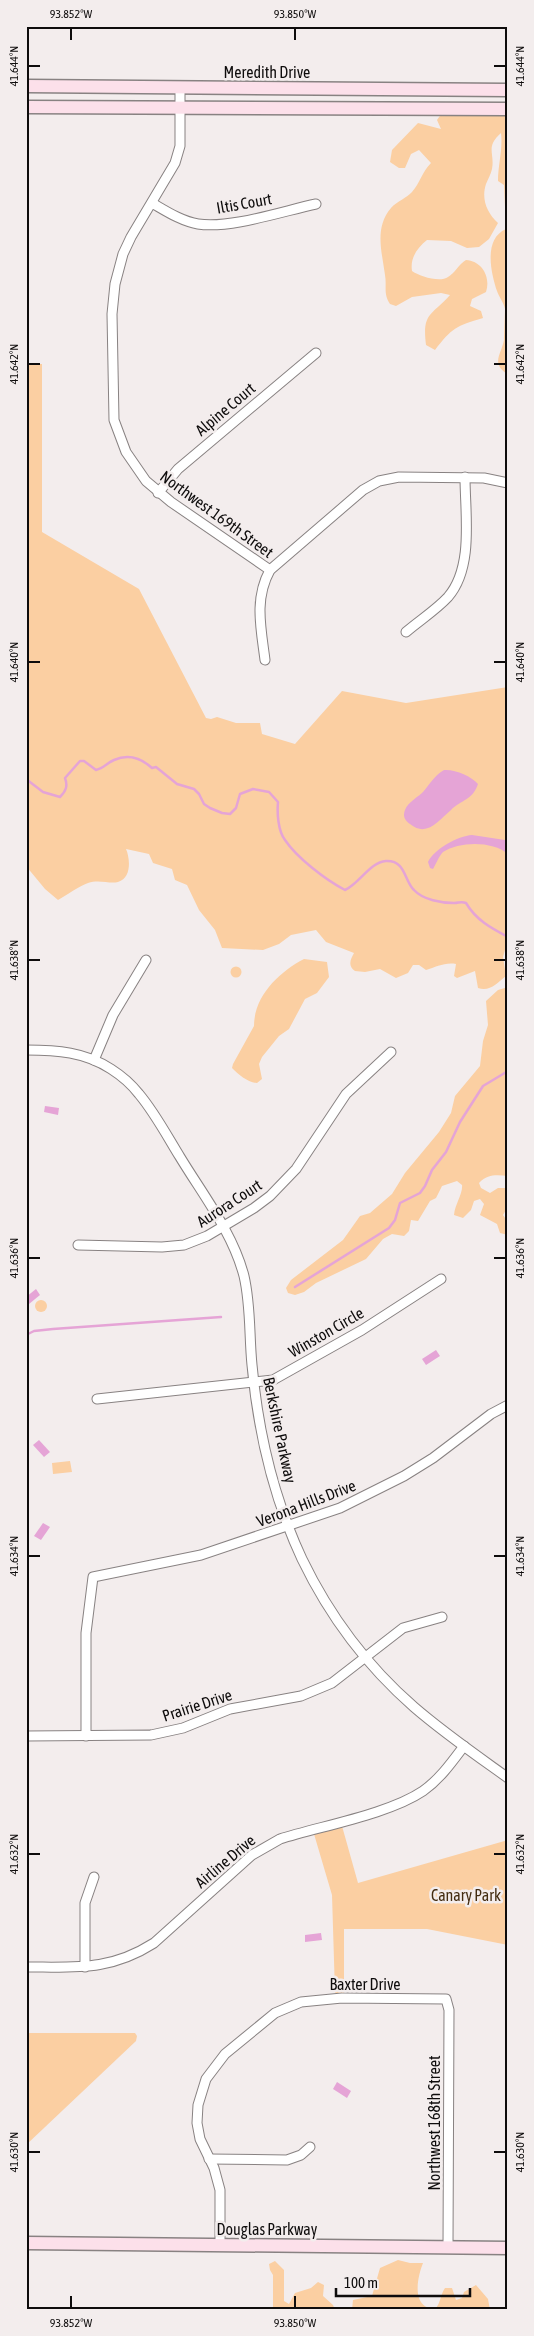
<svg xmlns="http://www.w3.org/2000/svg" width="534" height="2336" viewBox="0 0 534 2336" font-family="'Asap Condensed',sans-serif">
	<rect width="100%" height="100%" fill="#f3eded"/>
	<g fill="#fbcfa2">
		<path d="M 444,110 L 461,116 L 468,112 L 508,112 L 507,374 C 491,363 501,355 504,340 C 504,337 505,312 505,309 C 504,303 499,297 497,291 C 491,273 483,239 506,229 L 504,185 L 498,181 C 498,164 503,149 501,133 C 485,147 495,153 492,169 C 491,174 488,179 486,184 C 481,199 487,213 498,223 L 489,239 L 479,247 L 467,248 L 451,241 L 427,240 C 417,248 410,258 412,271 C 419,276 440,283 448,277 C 455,273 459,264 466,260 C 482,261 491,277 486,292 L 472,299 L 470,306 L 481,311 L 483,318 C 456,326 452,328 435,350 L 426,345 C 422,313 431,316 450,295 L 441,293 L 412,297 L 396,306 L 390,304 C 383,294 387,286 385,275 C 382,252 374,228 391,208 C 397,201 407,198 412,192 C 420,183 422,172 431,163 L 419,150 L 411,154 L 405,168 L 399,168 L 390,162 L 392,150 L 418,123 L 441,129 L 437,120 Z"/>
		<path d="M 26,364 L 42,364 L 42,532 L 139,589 L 206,718 L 211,719 L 217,717 L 236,723 L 260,723 L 262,734 L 295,744 L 342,691 L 406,703 L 508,687 L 508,951 L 505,950 L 503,957 L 506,976 C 497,983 490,992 478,988 L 475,971 L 457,978 L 454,976 L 456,964 C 445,962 436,967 426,970 L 419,965 L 413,965 L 408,973 L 396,978 L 380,969 L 365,972 L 355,971 C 347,965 351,959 354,953 L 326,942 L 316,930 L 291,935 L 279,944 L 263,950 L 222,948 L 215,930 L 199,910 L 187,885 L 175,880 L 172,869 L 153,863 L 149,854 L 126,849 C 130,858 132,878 118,882 C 109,884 99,879 88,883 C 81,885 65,896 58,900 L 45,889 L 26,866 Z"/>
		<path d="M 304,959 L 327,962 L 329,977 L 317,993 L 305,999 L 289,1029 L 279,1036 L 262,1057 L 259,1064 L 262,1079 L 257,1083 C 247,1082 239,1075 232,1068 L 233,1064 L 254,1026 C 254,996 279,972 304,959 Z"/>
		<circle cx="236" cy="972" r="5.5"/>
		<path d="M 508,987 L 508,1176 C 496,1175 488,1174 479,1183 L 481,1188 L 490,1193 L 498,1188 L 508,1188 L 508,1207 L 503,1215 L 508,1222 L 508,1235 L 500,1233 L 497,1224 L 480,1215 L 484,1204 L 480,1199 L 474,1201 L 471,1210 L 463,1218 L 454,1215 C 455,1204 463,1194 462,1185 L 457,1181 L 442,1186 L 436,1198 L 430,1201 L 418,1221 L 411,1220 L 409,1231 L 404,1236 L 392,1234 L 383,1239 L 366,1259 L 316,1283 L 304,1292 L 295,1295 L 288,1293 L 286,1288 L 291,1280 L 343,1240 L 360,1216 L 370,1213 L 392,1194 L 405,1173 L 439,1132 L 451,1113 L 455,1096 L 480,1066 L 483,1041 L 488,1025 L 486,1001 L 498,990 Z"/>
		<circle cx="41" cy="1306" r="6"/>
		<polygon points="70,1461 72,1472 53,1474 52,1463"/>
		<polygon points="342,1826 358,1883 508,1840 508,1945 427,1929 344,1929 344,1993 335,1993 332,1895 314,1834"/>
		<polygon points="26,2033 135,2033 137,2036 136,2041 26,2145"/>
		<path d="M 398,2260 L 410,2263 L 423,2263 C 417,2278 411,2308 435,2309 C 441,2303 440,2295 445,2288 L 452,2288 L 456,2300 L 462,2298 L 464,2292 L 476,2285 L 488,2299 L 490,2310 L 352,2310 L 353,2300 L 372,2296 L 380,2268 Z"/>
		<polygon points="275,2261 284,2270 284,2301 289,2304 295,2293 311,2288 318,2282 324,2285 323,2296 333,2305 335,2310 273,2310 273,2275 270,2270 269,2264"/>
	</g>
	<g fill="#e5a4d6">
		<path d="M 444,770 C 455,769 471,776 478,784 C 472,801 462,799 451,810 C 439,820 427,838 410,824 C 407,822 404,819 404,815 C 405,803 416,799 423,792 C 430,784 434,776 444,770 Z"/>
		<path d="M 472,835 L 505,840 L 508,842 L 508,854 C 493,841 460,841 443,852 C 439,856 436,864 433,869 L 430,868 L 428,862 C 434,849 458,836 472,835 Z"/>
		<polygon points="45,1106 59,1108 58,1115 44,1112"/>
		<polygon points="36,1289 40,1295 29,1304 26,1297"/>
		<polygon points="436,1350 440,1356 426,1365 422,1359"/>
		<polygon points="39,1440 50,1452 44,1457 33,1445"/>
		<polygon points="43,1523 50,1527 41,1540 34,1536"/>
		<polygon points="321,1933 322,1940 305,1942 305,1935"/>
		<polygon points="337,2082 351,2091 347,2098 333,2089"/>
	</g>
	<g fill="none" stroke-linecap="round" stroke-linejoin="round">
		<g stroke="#e5a4d6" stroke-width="2.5">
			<path d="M 26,779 L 43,792 L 60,797 C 66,791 68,786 65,778 L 80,761 L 84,761 L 96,770 C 104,768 107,763 114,760 C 128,754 141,758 152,768 L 156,767 L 177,784 L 194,789 L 199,794 L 204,804 L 210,808 L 222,813 L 230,814 L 236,808 L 240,794 L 253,789 L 269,792 L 278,802 C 277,813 278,831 285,840 C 297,858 326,880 345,890 C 359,884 370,862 386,861 C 406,860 404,881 414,890 C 423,900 442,903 454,903 C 459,903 461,901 466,903 C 476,920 491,928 508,937"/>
			<polyline points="295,1287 389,1228 395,1220 400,1203 420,1193 425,1186 432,1170 446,1152 460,1122 483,1086 508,1071"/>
			<polyline points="26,1335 34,1331 53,1329 221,1317"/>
		</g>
		<g stroke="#888282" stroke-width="11">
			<g id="minor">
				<polyline points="180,87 180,146 175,163 131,237 123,254 115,284 112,314 114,420 126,452 146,481 171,502 270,570"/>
				<path d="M 152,203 C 166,211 181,221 198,224 C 230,229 283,211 316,204"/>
				<polyline points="158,493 178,469 316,353"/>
				<path d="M 406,632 C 420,620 436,610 448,597 C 474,567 465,514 465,477"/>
				<path d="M 265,660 C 261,628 254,599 270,570 L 363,490 L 379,481 L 399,477 L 484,478 L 508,483"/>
				<path d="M 26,1050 C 57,1050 85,1052 111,1069 C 122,1076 132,1085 139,1094 C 155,1113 167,1136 180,1157 C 203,1195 233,1233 244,1276 C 251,1306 249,1335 252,1365 C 258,1431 274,1499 302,1559 C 329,1615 367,1666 414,1707 C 444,1733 476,1755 508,1778"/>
				<polyline points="94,1060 113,1015 146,960"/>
				<polyline points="78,1245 162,1247 184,1245 207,1236 254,1208 270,1196 296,1169 346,1094 391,1052"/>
				<polyline points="97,1399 273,1380 362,1330 441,1279"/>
				<polyline points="26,1736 151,1735 183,1728 230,1709 301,1696 332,1683 403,1628 442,1617"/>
				<polyline points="86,1736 86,1633 93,1577 201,1555 340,1508 404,1476 433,1458 491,1414 508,1405"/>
				<path d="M 26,1967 C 77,1967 110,1971 154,1943 L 252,1855 L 280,1839 C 321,1826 389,1814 423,1791 C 440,1779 452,1762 464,1746"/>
				<polyline points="85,1967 85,1903 94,1877"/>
				<polyline points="209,2159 287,2160 301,2155 310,2147"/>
				<polyline points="220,2245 220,2190 214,2168 200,2139 197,2123 198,2105 206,2079 225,2054 275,2013 301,2002 342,1998 446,1999 449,2010 448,2247"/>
			</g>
		</g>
		<g stroke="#888282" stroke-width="15">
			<g id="secondary">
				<polyline points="26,86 508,90"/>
				<polyline points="26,107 508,109"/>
				<polyline points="26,2243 508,2248"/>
			</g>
		</g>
		<use href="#minor" stroke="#fff" stroke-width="9"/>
		<use href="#secondary" stroke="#fce0ea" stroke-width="12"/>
	</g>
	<path fill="none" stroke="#0e0c0c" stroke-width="2" d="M 71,28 L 71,40M 295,28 L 295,40M 28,66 L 40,66M 494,66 L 506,66M 28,364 L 40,364M 494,364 L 506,364M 28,662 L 40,662M 494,662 L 506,662M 28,960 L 40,960M 494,960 L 506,960M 28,1258 L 40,1258M 494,1258 L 506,1258M 28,1556 L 40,1556M 494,1556 L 506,1556M 28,1854 L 40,1854M 494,1854 L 506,1854M 28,2152 L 40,2152M 494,2152 L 506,2152M 71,2296 L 71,2308M 295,2296 L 295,2308"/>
	<g text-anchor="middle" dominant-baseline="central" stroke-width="5" stroke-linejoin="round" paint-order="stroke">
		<g font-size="16" fill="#0e0c0c" stroke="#f3eded">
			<text x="267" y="72">Meredith Drive</text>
			<text transform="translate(244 203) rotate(-10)">Iltis Court</text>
			<text transform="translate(225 409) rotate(-40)">Alpine Court</text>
			<text transform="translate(217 514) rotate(36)">Northwest 169th Street</text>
			<text transform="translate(229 1203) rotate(-33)">Aurora Court</text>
			<text transform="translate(326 1332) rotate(-30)">Winston Circle</text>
			<text transform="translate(280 1430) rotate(78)">Berkshire Parkway</text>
			<text transform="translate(306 1503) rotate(-21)">Verona Hills Drive</text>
			<text transform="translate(197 1705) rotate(-18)">Prairie Drive</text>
			<text transform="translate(225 1861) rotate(-40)">Airline Drive</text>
			<text x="365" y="1984">Baxter Drive</text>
			<text transform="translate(434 2123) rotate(-90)">Northwest 168th Street</text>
			<text x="267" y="2229">Douglas Parkway</text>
		</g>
		<g font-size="16" fill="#432c11" stroke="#f3eded">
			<text x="466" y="1895">Canary Park</text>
		</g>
	</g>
	<rect width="534" height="2336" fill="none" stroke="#f3eded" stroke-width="55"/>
	<path d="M336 2288v8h134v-8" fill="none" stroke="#0e0c0c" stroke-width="2.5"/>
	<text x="344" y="2288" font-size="15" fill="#0e0c0c" stroke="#f3eded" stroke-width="4" paint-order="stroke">100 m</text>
	<rect x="28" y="28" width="478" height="2280" fill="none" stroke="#0e0c0c" stroke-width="2"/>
	<g font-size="12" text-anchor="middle" fill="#0e0c0c">
		<text x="71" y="18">93.852°W</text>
		<text x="295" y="18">93.850°W</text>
		<text transform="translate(14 66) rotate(-90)" y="4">41.644°N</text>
		<text transform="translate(520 66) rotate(-90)" y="4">41.644°N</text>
		<text transform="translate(14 364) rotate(-90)" y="4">41.642°N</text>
		<text transform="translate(520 364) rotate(-90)" y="4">41.642°N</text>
		<text transform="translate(14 662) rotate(-90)" y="4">41.640°N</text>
		<text transform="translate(520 662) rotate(-90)" y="4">41.640°N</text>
		<text transform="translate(14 960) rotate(-90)" y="4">41.638°N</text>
		<text transform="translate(520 960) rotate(-90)" y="4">41.638°N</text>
		<text transform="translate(14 1258) rotate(-90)" y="4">41.636°N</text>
		<text transform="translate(520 1258) rotate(-90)" y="4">41.636°N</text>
		<text transform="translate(14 1556) rotate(-90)" y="4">41.634°N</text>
		<text transform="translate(520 1556) rotate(-90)" y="4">41.634°N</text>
		<text transform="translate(14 1854) rotate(-90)" y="4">41.632°N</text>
		<text transform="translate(520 1854) rotate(-90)" y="4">41.632°N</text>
		<text transform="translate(14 2152) rotate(-90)" y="4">41.630°N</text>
		<text transform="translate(520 2152) rotate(-90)" y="4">41.630°N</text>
		<text x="71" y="2327">93.852°W</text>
		<text x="295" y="2327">93.850°W</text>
	</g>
</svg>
